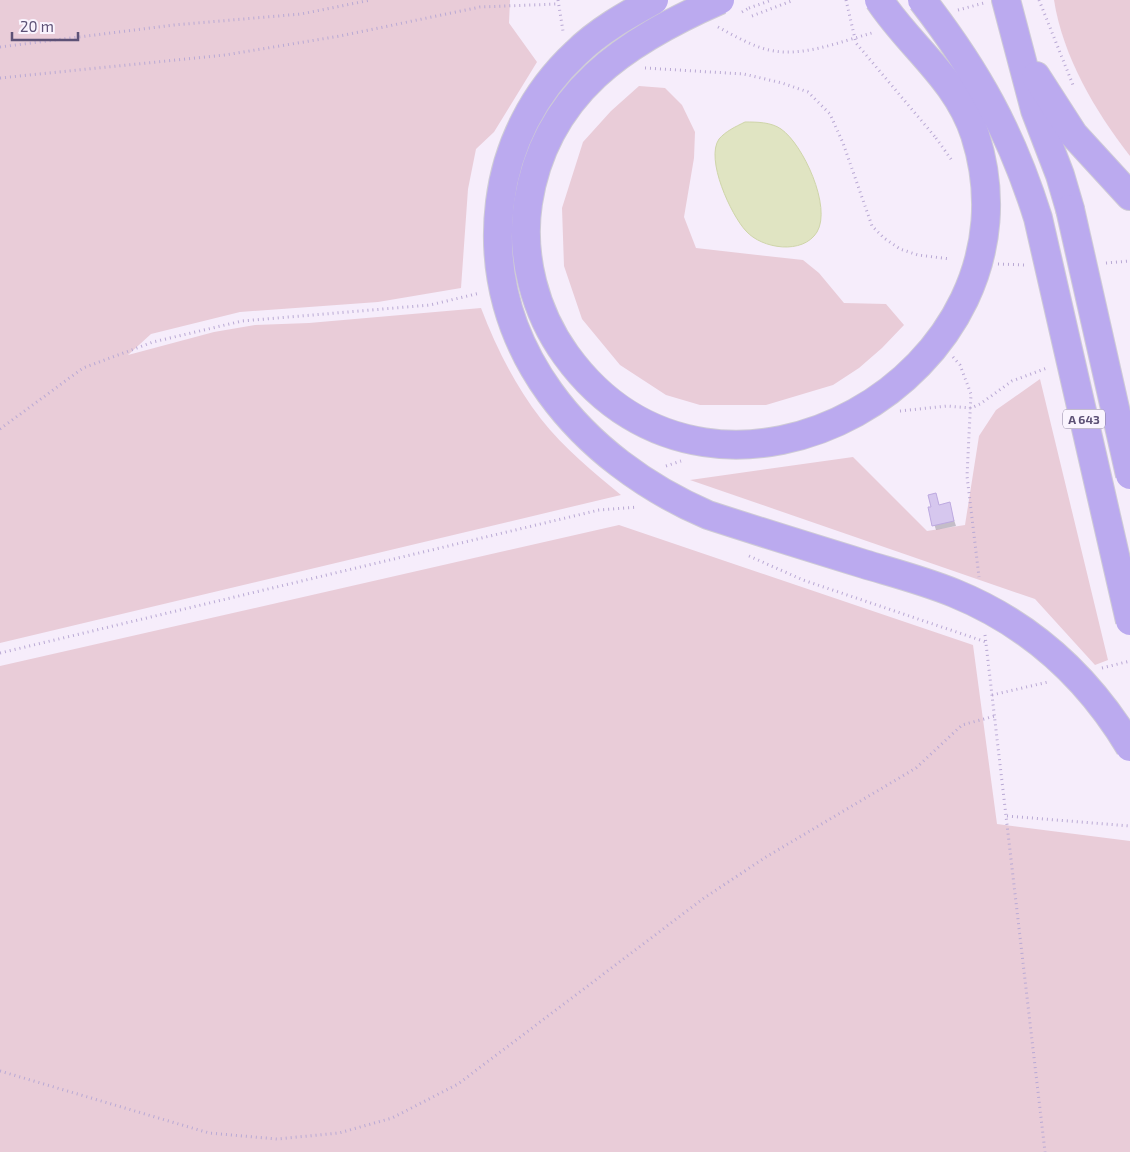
<svg xmlns="http://www.w3.org/2000/svg" width="1130" height="1152" viewBox="0 0 1130 1152" font-family="'Exo 2',sans-serif">
	<rect width="100%" height="100%" fill="#f6edfb"/>
	<g fill="#e9ccd8">
		<path d="M 0,0 L 510,0 L 509,23 L 537,62 L 494,132 L 476,149 L 468,189 L 461,288 L 378,302 L 240,312 L 151,334 L 128,355 L 214,332 L 255,325 L 309,323 L 481,308 C 496,347 515,386 541,419 C 564,448 593,472 621,495 L 0,643 Z"/>
		<path d="M 1054,0 L 1130,0 L 1130,156 C 1095,111 1063,57 1054,0 Z"/>
		<polygon points="639,86 665,88 682,105 695,132 694,158 684,217 696,248 803,260 819,273 844,303 886,304 904,325 882,348 859,368 833,385 766,405 700,405 666,395 620,365 582,319 564,266 562,208 583,142 611,111"/>
		<polygon points="1040,379 1108,660 1095,665 1035,599 690,480 853,457 927,531 965,525 979,436 996,410"/>
		<polygon points="619,525 973,645 997,824 1130,841 1130,1152 0,1152 0,666"/>
	</g>
	<path fill="#e0e4c2" stroke="#cfd5a9" d="M 745,122 C 757,122 771,122 781,129 C 803,144 832,207 817,232 C 803,255 762,249 746,231 C 731,215 705,159 719,139 C 726,131 735,127 745,122 Z"/>
	<polygon fill="#0003" points="935,495 939,506 949,504 956,526 936,530 929,508 932,508"/>
	<polygon fill="#d6c7ee" stroke="#bda9e0" points="936,493 939,505 950,502 954,521 932,526 928,507 931,507 928,495"/>
	<g fill="none" stroke-linecap="round" stroke-linejoin="round">
		<g stroke="#cecbd6" stroke-width="30">
			<g id="highway">
				<polyline points="1006,0 1035,110 1060,175 1070,209"/>
				<polyline points="1036,76 1074,135 1130,196"/>
			</g>
		</g>
		<g stroke="#b9a9d4" stroke-width="3" stroke-dasharray="1 4" stroke-linecap="butt">
			<polyline points="558,0 563,31"/>
			<polyline points="1039,0 1073,85"/>
			<polyline points="749,8 772,0"/>
			<polyline points="958,10 984,3"/>
			<polyline points="752,16 794,0"/>
			<path d="M 718,27 C 733,35 748,44 765,49 C 799,59 839,42 872,33"/>
			<polyline points="0,47 174,25 301,14 371,0"/>
			<polyline points="645,68 744,74 782,83 808,92 830,114 843,143 872,226 884,238 900,249 918,255 950,259"/>
			<polyline points="0,78 225,55 340,36 480,7 557,4"/>
			<polyline points="936,138 953,162"/>
			<polyline points="1106,263 1130,261"/>
			<polyline points="998,264 1025,265"/>
			<polyline points="953,357 960,365 971,394 967,476 979,577"/>
			<polyline points="900,411 947,406 971,408 980,404 1012,381 1047,368"/>
			<polyline points="0,429 83,368 153,342 242,321 430,305 480,293"/>
			<polyline points="666,466 681,461"/>
			<polyline points="749,556 803,580 986,642"/>
			<polyline points="985,635 1045,1152"/>
			<polyline points="0,653 599,510 638,507"/>
			<polyline points="1102,668 1130,661"/>
			<polyline points="992,695 1048,682"/>
			<polyline points="1007,816 1130,826"/>
			<polyline points="0,1071 209,1133 277,1139 339,1133 392,1118 458,1084 704,898 766,857 916,768 962,725 995,716"/>
		</g>
		<use href="#highway" stroke="#bbaaef" stroke-width="28"/>
		<g stroke="#cecbd6" stroke-width="30" stroke-linecap="butt">
			<g id="highway-bridge">
				<path d="M 654,0 C 627,15 598,31 576,53 C 534,92 507,145 500,202 C 482,347 582,461 708,515 C 760,532 812,548 864,564 C 894,573 925,581 954,593 C 1030,624 1088,677 1130,747"/>
				<path d="M 720,0 C 626,41 545,93 528,203 C 520,256 535,312 566,355 C 717,564 1051,373 975,135 C 957,79 910,47 879,0"/>
				<path d="M 922,0 C 977,71 1011,132 1038,218 L 1130,621"/>
				<polyline points="1070,209 1130,475"/>
			</g>
		</g>
		<g stroke="#b9a9d4" stroke-width="3" stroke-dasharray="1 4" stroke-linecap="butt">
			<polyline points="846,0 856,43 936,138"/>
			<polyline points="742,12 749,8"/>
		</g>
		<use href="#highway-bridge" stroke="#bbaaef" stroke-width="28"/>
	</g>
	<g text-anchor="middle" dominant-baseline="central" stroke-width="4" stroke-linejoin="round" paint-order="stroke">
		<rect fill="#faf4fe" stroke="#8c829f" stroke-width="1" x="1063" y="409.5" width="42" height="19" rx="4"/>
		<g font-size="12" font-weight="bold" fill="#5d5176">
			<text x="1084" y="419">A 643</text>
		</g>
	</g>
	<path d="M12 32v8h66v-8" fill="none" stroke="#5d5176" stroke-width="2.5"/>
	<text x="20" y="32" font-size="15" fill="#5d5176" stroke="#faf4fe" stroke-width="4" paint-order="stroke">20 m</text>
</svg>
